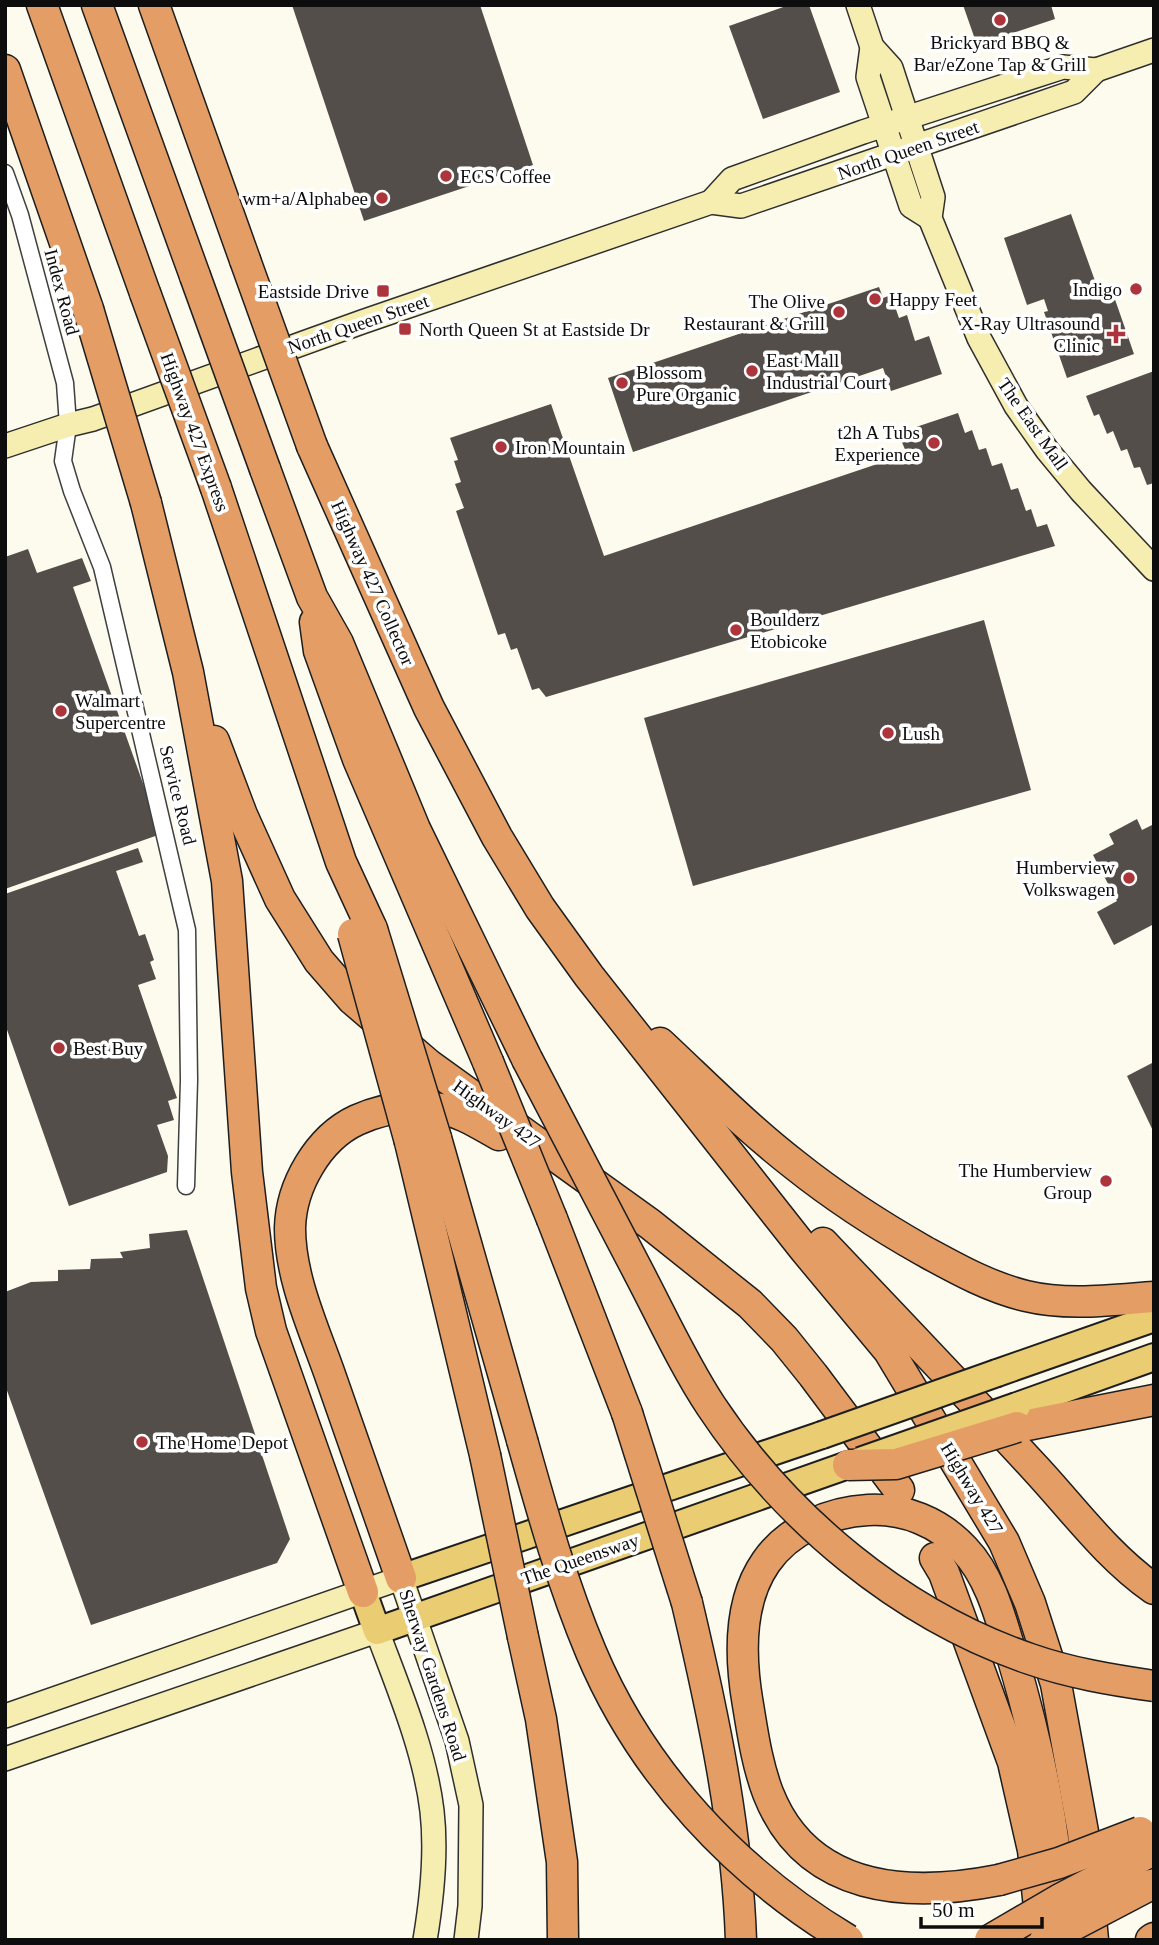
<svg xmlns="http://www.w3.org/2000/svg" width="1159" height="1945" viewBox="0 0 1159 1945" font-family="Georgia,serif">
	<rect width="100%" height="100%" fill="#fdfaee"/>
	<g fill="#544e4a">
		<polygon points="292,5 480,5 533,165 364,221"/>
		<polygon points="789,5 809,5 840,92 763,119 729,26"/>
		<polygon points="963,5 1051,5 1055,19 977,45"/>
		<polygon points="1071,214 1099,292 1111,288 1134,354 1067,378 1044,312 1048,311 1044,299 1027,305 1004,238"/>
		<polygon points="879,287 883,298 891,295 899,318 907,315 915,341 929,336 942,374 891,391 883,368 633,452 608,378"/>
		<polygon points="1154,371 1154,483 1147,485 1140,467 1134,468 1127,449 1121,451 1113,431 1107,434 1099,414 1094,416 1086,396"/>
		<polygon points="551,404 604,556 907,454 898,433 958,413 965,433 972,430 979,450 986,448 992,466 1002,463 1011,490 1018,488 1026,511 1031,509 1037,527 1047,524 1055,546 546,697 539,688 532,690 517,648 511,650 505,633 498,635 456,511 464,508 455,484 461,482 454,461 458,460 450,438"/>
		<polygon points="28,549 37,573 82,558 91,581 73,587 161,834 5,889 5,557"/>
		<polygon points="984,620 1031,790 693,886 644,718"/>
		<polygon points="1137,819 1142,830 1154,824 1154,924 1114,945 1097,912 1117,901 1093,855 1114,844 1109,834"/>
		<polygon points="138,848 143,862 116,871 139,936 145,934 154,960 150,962 156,979 138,985 177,1098 168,1101 174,1120 157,1125 168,1156 167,1172 69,1206 5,1024 5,894"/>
		<polygon points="1154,1062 1154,1133 1127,1076"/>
		<polygon points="187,1230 290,1539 277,1563 91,1625 5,1385 5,1292 31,1282 58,1281 58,1270 90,1269 91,1259 123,1258 120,1252 150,1248 149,1234"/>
	</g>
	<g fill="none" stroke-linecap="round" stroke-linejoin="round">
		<g stroke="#404040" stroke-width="19">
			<polyline id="street" points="5,173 20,215 65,383 68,425 63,461 72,491 102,567 187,930 189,1080 186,1186"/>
		</g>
		<g stroke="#2f2f2f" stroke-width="26">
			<g id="secondary">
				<polyline points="858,5 872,47 891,68 933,197 930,218 979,338 1016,406 1047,450 1081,491 1154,569"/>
				<polyline points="872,47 868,77 911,206 930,218"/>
				<polyline points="711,202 732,179 863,132 1063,67 1096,70 1154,50"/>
				<polyline points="5,446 68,425 93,419 362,322 711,202 741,206 1074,92 1096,70"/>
				<polyline points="5,1716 401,1578 457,1741 471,1805 470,1906 466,1940"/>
				<path d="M 5,1759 L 377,1631 C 398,1687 425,1751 432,1811 C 437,1854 432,1898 425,1940"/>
			</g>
		</g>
		<g stroke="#1e1e1e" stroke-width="30">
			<g id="primary">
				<polyline points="997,1373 1154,1318"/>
				<polyline points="1017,1406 1154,1357"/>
				<polyline points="401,1578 822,1435"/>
				<polyline points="363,1592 377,1631 848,1465"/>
			</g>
		</g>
		<g stroke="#1e1e1e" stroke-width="33">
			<g id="highway">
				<polyline points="42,5 145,293"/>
				<polyline points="97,5 195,276"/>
				<polyline points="154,5 245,260"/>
				<polyline points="5,70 88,309"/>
				<polyline points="312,446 429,708 497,837 540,908 589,976 693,1108 805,1250 889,1351 1004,1542 1030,1603 1056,1684 1083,1832 1093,1940"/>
				<polyline points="265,469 312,597 338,643 415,829 527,1059"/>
				<polyline points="216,488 341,862 372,929"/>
				<polyline points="146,503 188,672 227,881 247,1172 261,1288 271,1331 363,1592"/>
				<polyline points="315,622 319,651 358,759 488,1062"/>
				<polyline points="214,741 242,815 280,899 319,961 352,999 429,1065 650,1224 750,1304 784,1339 813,1375 899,1490"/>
				<path d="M 660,1043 C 705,1085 747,1128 795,1165 C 835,1197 880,1226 924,1251 C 957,1269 989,1287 1026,1296 C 1067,1306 1112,1300 1154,1297"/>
				<polyline points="436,1138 522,1440"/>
				<polyline points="410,1142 485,1455"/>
				<polyline points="552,1219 627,1413"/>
				<path d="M 823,1243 C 894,1318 965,1392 1035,1468 C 1074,1510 1107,1556 1154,1589"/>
				<polyline points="1017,1427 1154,1400"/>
				<polyline points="935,1558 944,1573 1013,1762 1033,1850 1042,1936"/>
				<path d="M 401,1578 C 377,1509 353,1441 329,1372 C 313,1327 290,1277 290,1228 C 291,1186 318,1138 357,1120 C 390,1105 433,1101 466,1117 C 477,1122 488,1129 499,1135"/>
				<path d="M 687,1603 C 713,1713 737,1826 741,1940"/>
				<polyline points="523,1637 541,1719 562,1862 563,1940"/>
				<path d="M 999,1880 C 908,1898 807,1893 768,1793 C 757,1764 753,1735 748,1705 C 740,1659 738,1602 766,1562 C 788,1530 829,1512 868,1510 C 904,1508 939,1522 964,1549 C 991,1577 1001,1620 1012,1656 C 1038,1743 1057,1832 1061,1923"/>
				<polyline points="1151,1940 1154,1938"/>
			</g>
		</g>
		<use href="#street" stroke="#fff" stroke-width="16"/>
		<use href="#secondary" stroke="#f6eeb0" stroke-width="23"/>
		<use href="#primary" stroke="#eacc72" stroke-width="26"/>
		<use href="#highway" stroke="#e49e65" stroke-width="30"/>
		<g stroke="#1e1e1e" stroke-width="30" stroke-linecap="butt">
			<g id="primary-bridge">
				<polyline points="822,1435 997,1373"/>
				<polyline points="860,1461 1017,1406"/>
			</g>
		</g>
		<g stroke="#1e1e1e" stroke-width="33" stroke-linecap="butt">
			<g id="highway-bridge">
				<polyline points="245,260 312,446"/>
				<polyline points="195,276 265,469"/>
				<polyline points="145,293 216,488"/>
				<polyline points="88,309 146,503"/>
				<polyline points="372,929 436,1138"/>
				<polyline points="353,934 410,1142"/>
				<path d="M 527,1059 C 565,1131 603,1203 640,1275 C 663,1319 684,1365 711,1406 C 786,1519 901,1615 1030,1659 C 1070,1673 1112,1680 1154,1686"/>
				<polyline points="488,1062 552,1219"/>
				<polyline points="627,1413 687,1603"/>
				<path d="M 522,1440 C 542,1511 562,1583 591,1652 C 642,1773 736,1873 848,1940"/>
				<polyline points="485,1455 523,1637"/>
				<polyline points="848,1465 896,1464 1017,1427"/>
				<polyline points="999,1880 1059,1863 1140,1832"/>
				<polyline points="990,1940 1062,1898 1148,1853"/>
				<polyline points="1045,1940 1150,1885"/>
			</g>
		</g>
		<use href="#primary-bridge" stroke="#eacc72" stroke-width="26"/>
		<use href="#highway-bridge" stroke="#e49e65" stroke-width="30"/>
	</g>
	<g fill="#ae343b" stroke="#fff" stroke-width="2.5">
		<circle cx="1000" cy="20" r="7"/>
		<circle cx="446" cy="176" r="7"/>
		<circle cx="382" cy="198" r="7"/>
		<circle cx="1136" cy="289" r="7"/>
		<rect x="376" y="284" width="14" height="14" rx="3.5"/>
		<circle cx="875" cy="299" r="7"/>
		<circle cx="839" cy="312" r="7"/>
		<rect x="398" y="322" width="14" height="14" rx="3.5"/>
		<path d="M1112.5 323.5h7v7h7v7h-7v7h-7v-7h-7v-7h7z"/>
		<circle cx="752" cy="371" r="7"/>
		<circle cx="622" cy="383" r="7"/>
		<circle cx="934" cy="443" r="7"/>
		<circle cx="501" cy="447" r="7"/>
		<circle cx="736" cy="630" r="7"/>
		<circle cx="61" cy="711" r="7"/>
		<circle cx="888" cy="733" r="7"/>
		<circle cx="1129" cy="878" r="7"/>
		<circle cx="59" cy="1048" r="7"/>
		<circle cx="1106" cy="1181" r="7"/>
		<circle cx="142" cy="1442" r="7"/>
	</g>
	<g text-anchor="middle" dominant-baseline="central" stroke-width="7" stroke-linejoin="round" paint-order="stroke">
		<g font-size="19" fill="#0d0d0d" stroke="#fff" text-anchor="start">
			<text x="1000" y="42" text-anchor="middle">Brickyard BBQ &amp;<tspan x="1000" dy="22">Bar/eZone Tap &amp; Grill</tspan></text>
			<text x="460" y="176">ECS Coffee</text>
			<text x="368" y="198" text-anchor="end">wm+a/Alphabee</text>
			<text x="1122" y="289" text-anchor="end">Indigo</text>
			<text x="369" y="291" text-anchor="end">Eastside Drive</text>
			<text x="889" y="299">Happy Feet</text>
			<text x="825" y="301" text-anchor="end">The Olive<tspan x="825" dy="22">Restaurant &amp; Grill</tspan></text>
			<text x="1100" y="323" text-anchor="end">X-Ray Ultrasound<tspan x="1100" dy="22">Clinic</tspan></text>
			<text x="419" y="329">North Queen St at Eastside Dr</text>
			<text x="766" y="360">East Mall<tspan x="766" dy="22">Industrial Court</tspan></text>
			<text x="636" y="372">Blossom<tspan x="636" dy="22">Pure Organic</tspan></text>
			<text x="920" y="432" text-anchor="end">t2h A Tubs<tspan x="920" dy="22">Experience</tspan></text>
			<text x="515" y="447">Iron Mountain</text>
			<text x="750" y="619">Boulderz<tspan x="750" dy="22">Etobicoke</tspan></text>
			<text x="75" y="700">Walmart<tspan x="75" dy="22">Supercentre</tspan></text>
			<text x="902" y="733">Lush</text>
			<text x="1115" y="867" text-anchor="end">Humberview<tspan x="1115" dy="22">Volkswagen</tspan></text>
			<text x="73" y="1048">Best Buy</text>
			<text x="1092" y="1170" text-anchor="end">The Humberview<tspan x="1092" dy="22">Group</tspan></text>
			<text x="156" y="1442">The Home Depot</text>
		</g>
		<g font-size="19" fill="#0d0d0d" stroke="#fff">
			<text transform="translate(908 150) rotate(-19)">North Queen Street</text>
			<text transform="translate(62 292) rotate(75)">Index Road</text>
			<text transform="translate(358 324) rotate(-19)">North Queen Street</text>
			<text transform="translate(1033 424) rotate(55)">The East Mall</text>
			<text transform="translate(195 432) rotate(70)">Highway 427 Express</text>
			<text transform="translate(373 583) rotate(66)">Highway 427 Collector</text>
			<text transform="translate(178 795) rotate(76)">Service Road</text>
			<text transform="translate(497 1114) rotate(36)">Highway 427</text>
			<text transform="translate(972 1488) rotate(59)">Highway 427</text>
			<text transform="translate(580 1559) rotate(-19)">The Queensway</text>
			<text transform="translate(433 1675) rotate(72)">Sherway Gardens Road</text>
		</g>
	</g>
	<rect width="1159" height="1945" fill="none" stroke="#0d0d0d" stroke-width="14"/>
	<path d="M921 1917v10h121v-10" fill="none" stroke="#0d0d0d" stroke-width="3.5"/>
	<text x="932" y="1917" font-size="21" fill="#0d0d0d" stroke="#ffffff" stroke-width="5" paint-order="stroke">50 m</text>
</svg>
